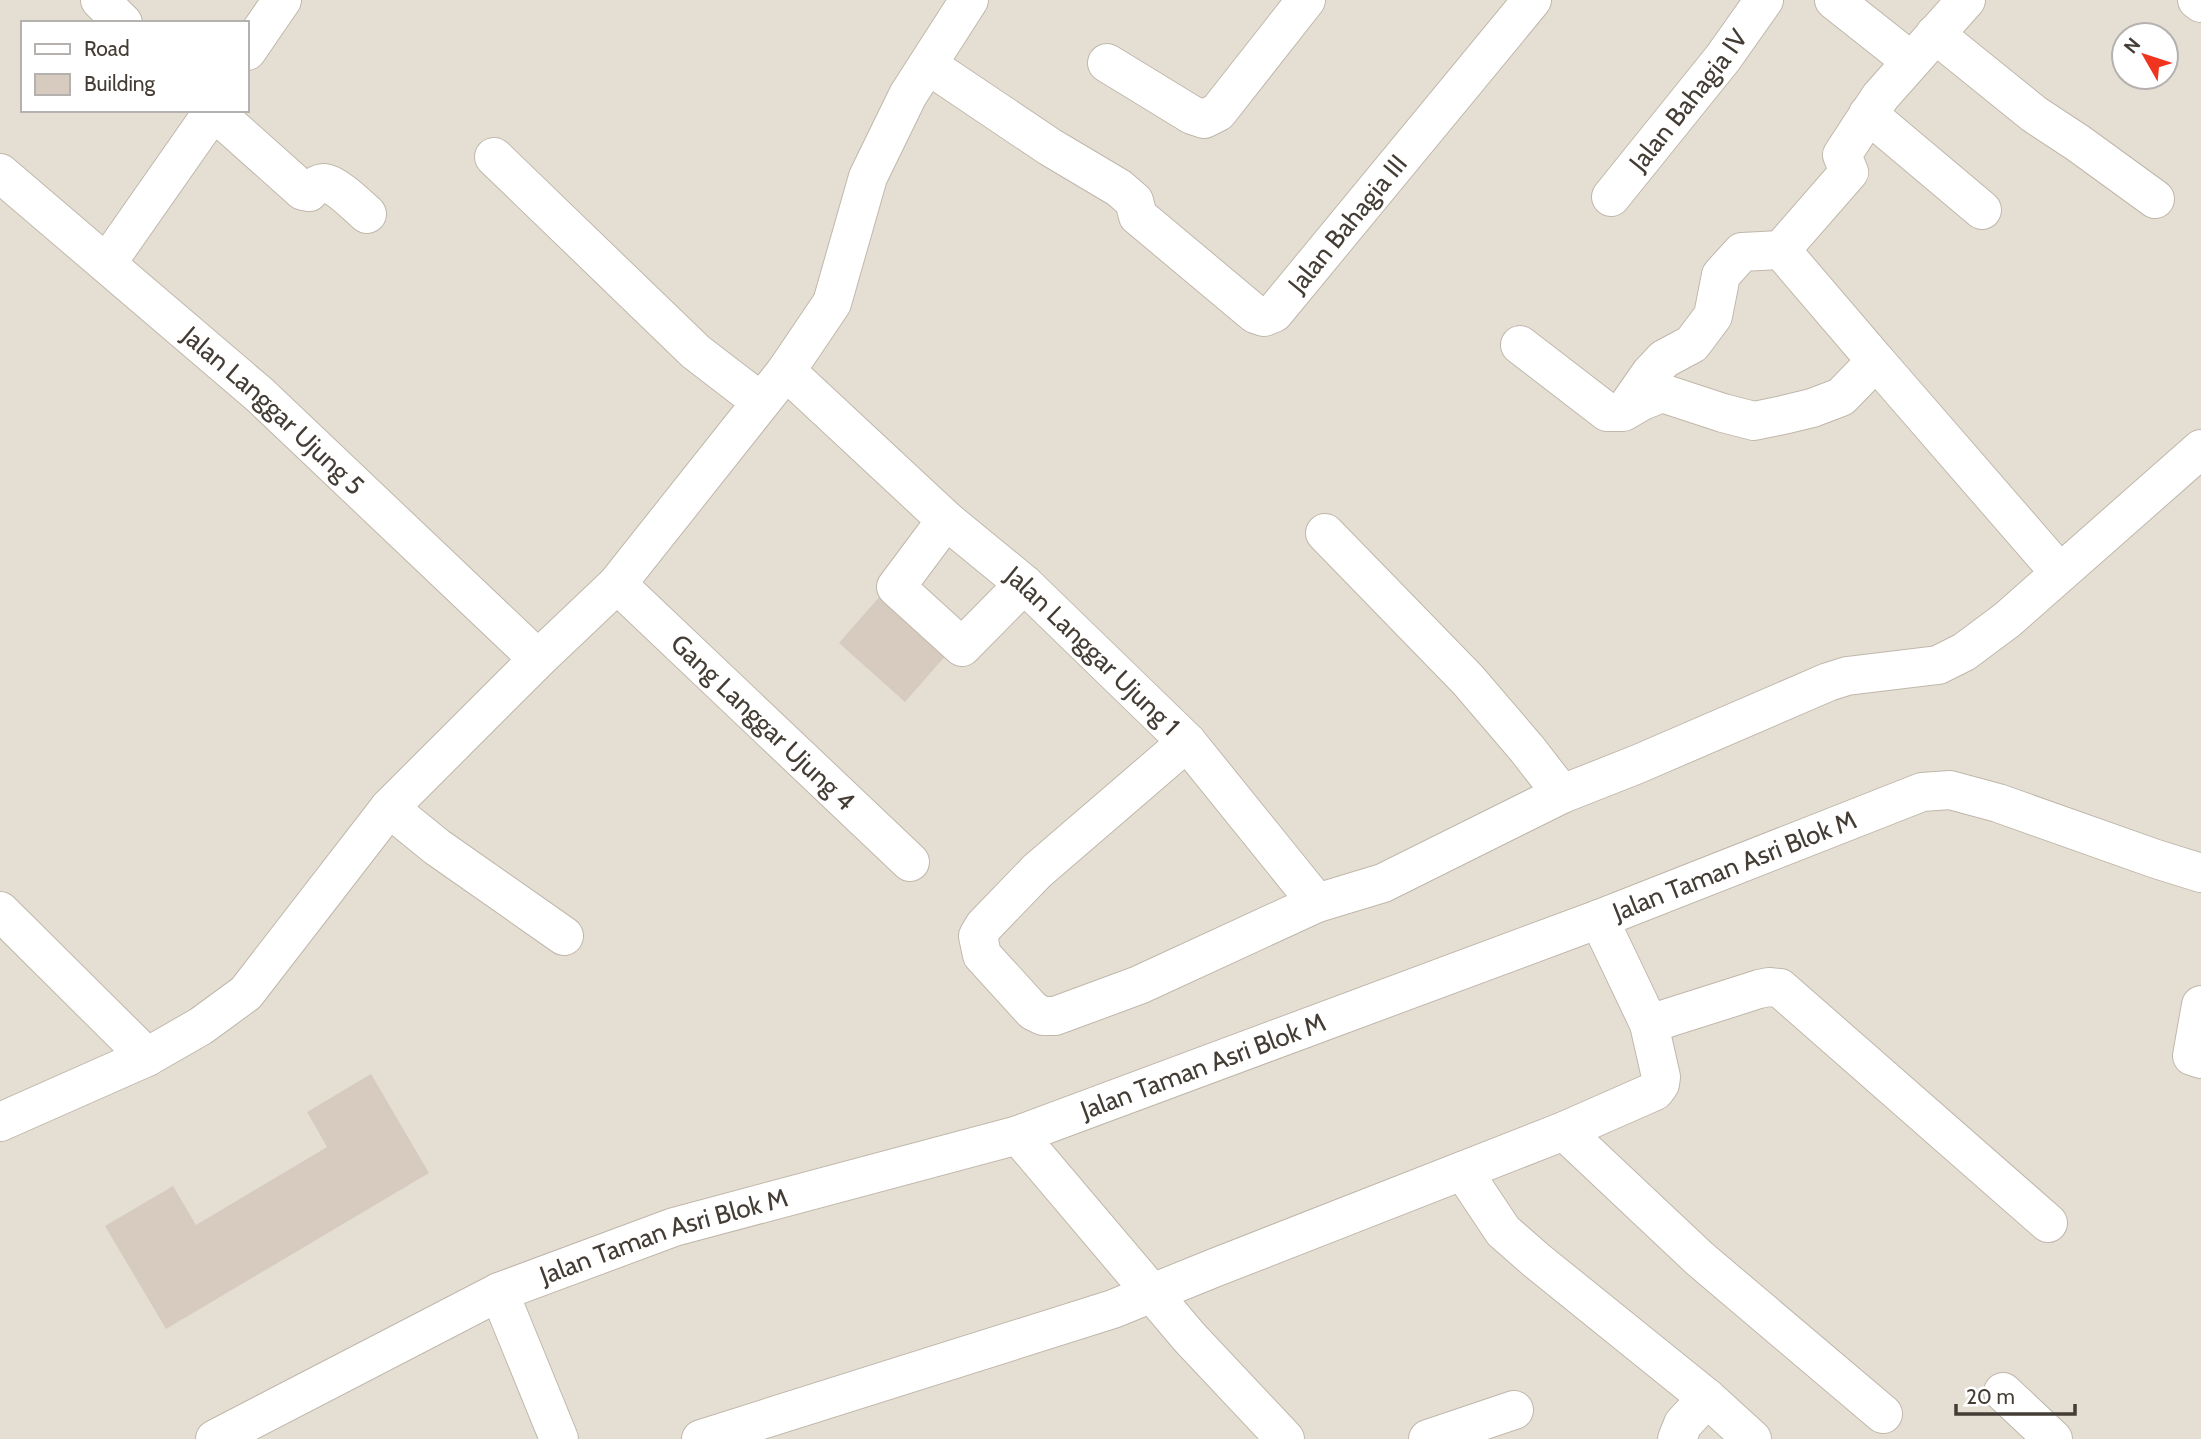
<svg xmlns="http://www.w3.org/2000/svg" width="2201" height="1439" viewBox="0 0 2201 1439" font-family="Cabin,sans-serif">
	<rect width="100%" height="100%" fill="#f2ede5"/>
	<path fill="#e5dfd3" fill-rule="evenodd" d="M 0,0 L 2201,0 L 2201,1439 L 0,1439 ZM 23,23 L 247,23 L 247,110 L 23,110 ZM 2124,35 L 2166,35 L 2166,77 L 2124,77 Z"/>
	<g fill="#d6cbbe">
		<polygon points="881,595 947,654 905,702 839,643"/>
		<polygon points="371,1074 429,1173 166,1329 105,1226 173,1186 196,1225 327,1147 307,1112"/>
	</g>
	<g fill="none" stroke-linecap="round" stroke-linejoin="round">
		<g stroke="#c0b7ab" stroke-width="40">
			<g id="minor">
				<polyline points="100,0 123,23"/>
				<polyline points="1834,0 1911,61"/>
				<polyline points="2197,0 2201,3"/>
				<polyline points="1935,34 2034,114 2078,143 2155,199"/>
				<polyline points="247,51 282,0"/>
				<path id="s1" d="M 930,63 L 937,71 L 1050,147 L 1119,188 L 1134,201 L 1138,216 L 1255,314 L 1264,317 L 1274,313 L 1532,0"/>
				<polyline points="1107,63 1192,115 1204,119 1218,112 1306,0"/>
				<path d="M 217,110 L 218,114 L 229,125 L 303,191 L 309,192 C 313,188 318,183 324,183 C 336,184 358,206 367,214"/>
				<polyline points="1868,114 1982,210"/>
				<polyline points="494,157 696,352 761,402"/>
				<path id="s2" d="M 0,173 L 260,395 L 538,659"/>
				<path id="s3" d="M 1611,197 L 1723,58 L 1764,0"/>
				<polyline points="107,263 214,110"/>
				<polyline points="1520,345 1607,412 1623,412 1642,401 1662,393 1723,413 1754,421 1783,415 1812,408 1841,397 1876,361 2060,573"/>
				<polyline points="1876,361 1781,250 1849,172 1842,155 1880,97 1966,0"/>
				<path id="s4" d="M 786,371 L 946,520 L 1024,584 L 1187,742 L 1317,903"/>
				<polyline points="1627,407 1650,374 1664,359 1692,344 1713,316 1721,275 1742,252 1781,250"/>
				<polyline points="946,520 896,587 962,647 1024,584"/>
				<polyline points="1325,533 1468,680 1527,749 1562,794"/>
				<path id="s5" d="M 617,584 L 910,862"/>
				<polyline points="1187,742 1037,871 984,926 978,936 982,955 1033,1011 1043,1016 1055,1016 1139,985 1317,903 1383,883 1562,794 1638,764 1828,682 1847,676 1938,665 1964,652 2007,620 2201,449"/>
				<polyline points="389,808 437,847 564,936"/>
				<polyline points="0,911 147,1057"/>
				<polyline points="2201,1005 2192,1056 2201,1059"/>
				<polyline points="1649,1024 1759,989 1769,987 1780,988 2048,1223"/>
				<polyline points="0,1122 147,1057 201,1026 246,993 389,808 538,659 617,584 786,371 832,303 868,177 908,95 969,0"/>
				<polyline points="1564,1131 1700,1259 1883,1414"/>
				<polyline points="1018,1135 1190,1338 1285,1439"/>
				<polyline points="1463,1171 1503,1231 1536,1260 1707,1398 1752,1439"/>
				<polyline points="499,1292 559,1439"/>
				<polyline points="2003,1392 2053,1439"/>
				<path id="s6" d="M 215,1439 L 499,1292 L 674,1227 L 1018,1135 L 1599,919 L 1922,792 L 1950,790 L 1998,803 L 2156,859 L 2201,873"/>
				<polyline points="701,1439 1113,1309 1214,1268 1564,1131 1655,1091 1660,1084 1661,1077 1649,1024 1599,919"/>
				<polyline points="1428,1439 1514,1410"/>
				<polyline points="1677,1439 1683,1424 1707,1398"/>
			</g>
		</g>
		<use href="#minor" stroke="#fff" stroke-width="38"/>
	</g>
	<g text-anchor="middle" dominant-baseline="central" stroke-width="6" stroke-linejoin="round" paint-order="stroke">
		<g font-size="26" fill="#443d35" stroke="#fff">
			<text stroke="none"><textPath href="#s3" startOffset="124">Jalan Bahagia IV</textPath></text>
			<text stroke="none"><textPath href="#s1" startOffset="551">Jalan Bahagia III</textPath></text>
			<text stroke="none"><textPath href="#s2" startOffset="362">Jalan Langgar Ujung 5</textPath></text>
			<text stroke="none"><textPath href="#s4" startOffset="415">Jalan Langgar Ujung 1</textPath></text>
			<text stroke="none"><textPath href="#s5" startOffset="201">Gang Langgar Ujung 4</textPath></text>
			<text stroke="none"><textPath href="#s6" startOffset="1628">Jalan Taman Asri Blok M</textPath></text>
			<text stroke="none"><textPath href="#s6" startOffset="1060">Jalan Taman Asri Blok M</textPath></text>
			<text stroke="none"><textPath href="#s6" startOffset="494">Jalan Taman Asri Blok M</textPath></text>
		</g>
	</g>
	<rect x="21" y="21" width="228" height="91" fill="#ffffff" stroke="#b4b1ae" stroke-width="2"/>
	<rect x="35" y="44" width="35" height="10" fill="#ffffff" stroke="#b4b1ae" stroke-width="2"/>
	<text x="84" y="56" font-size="21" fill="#443d35">Road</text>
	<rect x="35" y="74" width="35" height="21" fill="#d6cbbe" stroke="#b4b1ae" stroke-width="2"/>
	<text x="84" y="91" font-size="21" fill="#443d35">Building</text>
	<g transform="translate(2145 56) rotate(309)"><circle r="33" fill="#ffffff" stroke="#b4b1ae" stroke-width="2"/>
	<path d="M0-5L12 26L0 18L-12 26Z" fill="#f0341d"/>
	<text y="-10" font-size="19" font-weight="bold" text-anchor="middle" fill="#443d35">N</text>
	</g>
	<path d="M1956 1404v10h119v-10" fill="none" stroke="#443d35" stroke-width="3.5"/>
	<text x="1966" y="1404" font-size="21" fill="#443d35" stroke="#ffffff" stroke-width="5" paint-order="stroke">20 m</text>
</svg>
